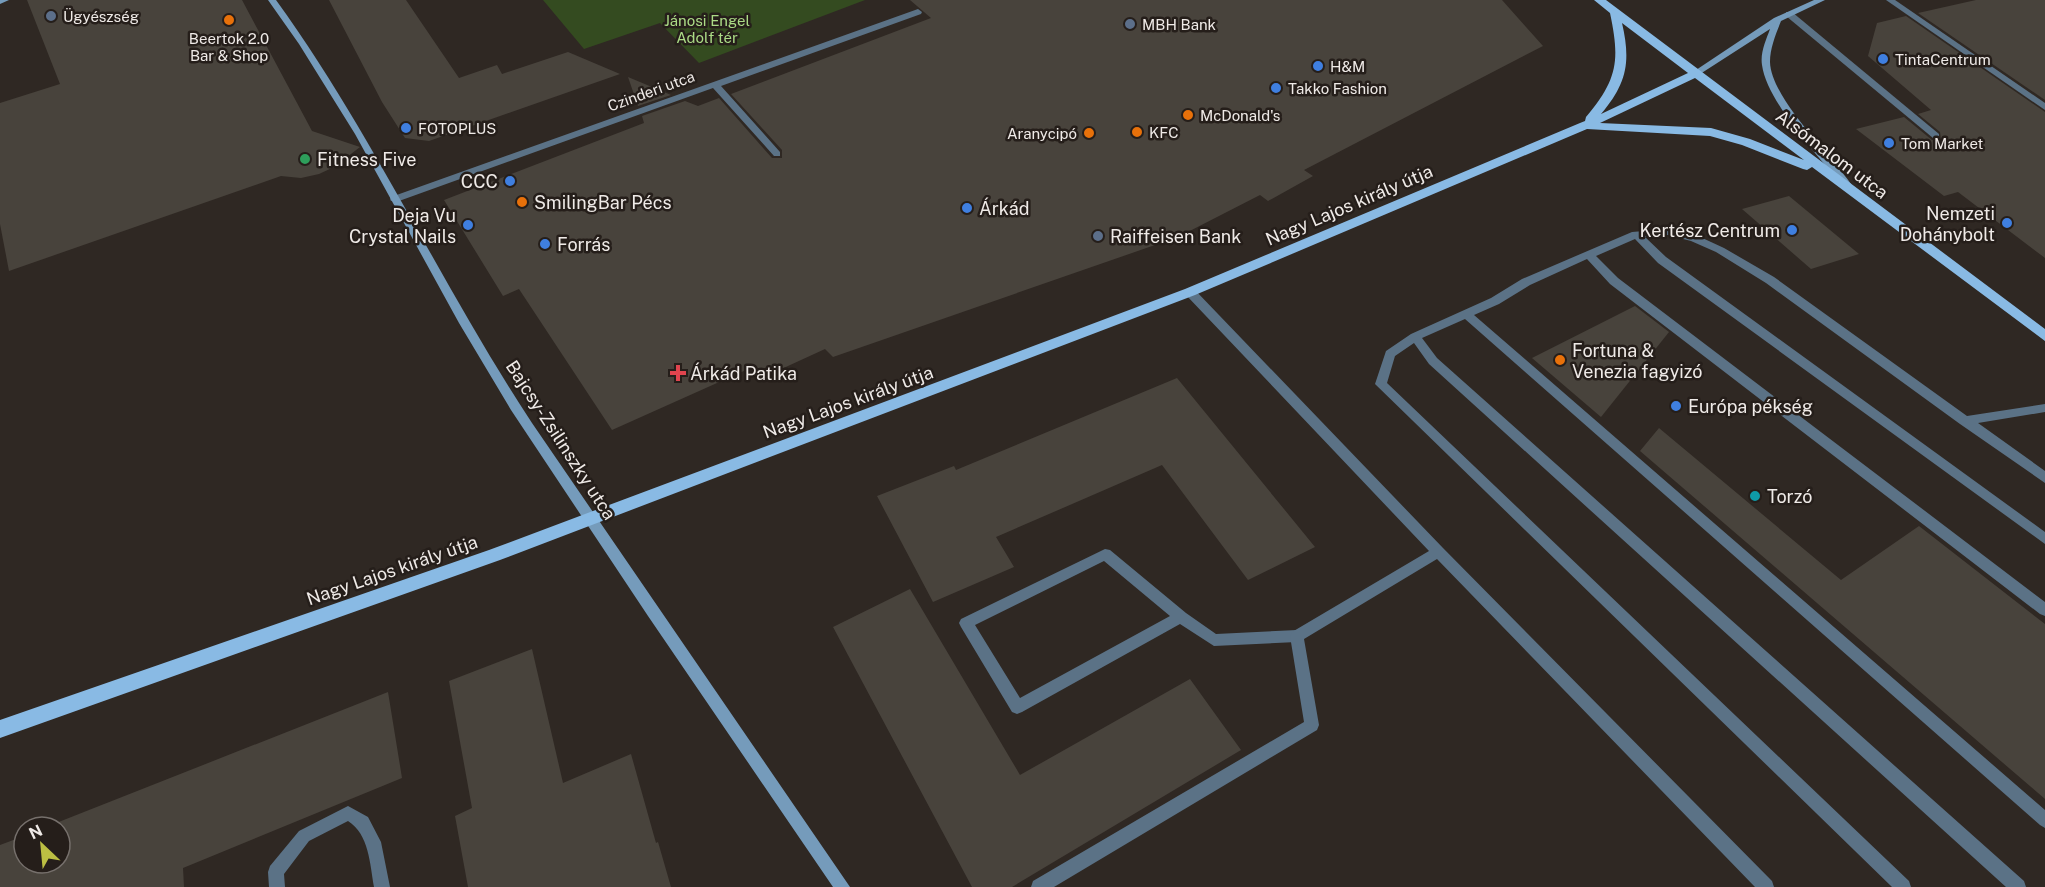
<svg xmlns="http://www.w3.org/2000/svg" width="2045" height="887" viewBox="0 0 2045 887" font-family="'Public Sans',sans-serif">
	<rect width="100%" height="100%" fill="#2f2823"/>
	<polygon fill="#344b20" points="543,0 865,0 699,63 660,23 584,49"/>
	<g fill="#48433c">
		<polygon points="27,0 242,0 312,131 360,147 334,167 319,174 301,178 281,176 9,271 0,224 0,103 60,84"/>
		<polygon points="329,0 406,0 459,78 497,65 502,74 568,52 620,74 429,141 405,138 382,102"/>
		<polygon points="910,0 1502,0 1543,46 1304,170 1313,176 1268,201 1260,195 1178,237 833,357 825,349 764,377 755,366 612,430 519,289 503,296 444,200 644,123 642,116 685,101 698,106 719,98 772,158 782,158 782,150 731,94 931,18"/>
		<polygon points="1976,0 2045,0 2045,100 1918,13"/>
		<polygon points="1906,16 2045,112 2045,258 1958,192 1944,196 1856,129 1904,117 1932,140 1941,140 1940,132 1918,114 1931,110 1868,56 1877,23"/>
		<polygon points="628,77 671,95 638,106"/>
		<polygon points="1789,196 1859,254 1811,269 1742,209"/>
		<polygon points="1635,306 1669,332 1601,417 1532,358"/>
		<polygon points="1177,378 1315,547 1248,580 1162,465 996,537 1014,567 933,602 877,496 954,466 956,470"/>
		<polygon points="1659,428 1841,580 1919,526 2045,624 2045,799 1640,451"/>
		<polygon points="910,589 1020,775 1190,679 1241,750 1012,887 972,887 833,627"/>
		<polygon points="532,649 563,783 631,754 656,843 658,842 671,887 468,887 455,816 472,808 449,681"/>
		<polygon points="388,692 402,778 183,868 184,887 0,887 0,845 24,836 24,863 60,863 60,827 46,827"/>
	</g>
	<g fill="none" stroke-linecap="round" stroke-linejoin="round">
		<g fill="#5b7286" fill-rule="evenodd">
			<polygon points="1886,0 1895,0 2045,103 2045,110"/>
			<polygon points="1786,12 1792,12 1939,134 1939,138 1933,138 1786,16"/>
			<polygon points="1668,229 1698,236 1724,248 1774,277 1967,416 2045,404 2045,412 1978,423 2045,471 2045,483 1960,424 1766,283 1716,252 1691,241 1668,235 1645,237 1666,257 2045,532 2045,544 1658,263 1635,239 1596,256 1618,278 2045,602 2045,616 2040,614 1610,284 1587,259 1530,285 1499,304 1474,315 2045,810 2045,828 2040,825 1465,319 1422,338 1437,358 2024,881 2026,887 2006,887 1429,364 1414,343 1395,356 1387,383 1909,881 1911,887 1892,887 1375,384 1386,351 1411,334 1491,298 1522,279 1632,232"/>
			<path d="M 1105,549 L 1110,550 L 1186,613 L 1216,634 L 1297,630 L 1302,632 L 1304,636 L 1302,640 L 1297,642 L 1214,646 L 1180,624 L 1022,712 L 1017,714 L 1012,712 L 961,627 L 959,623 L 961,619 ZM 1104,561 L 1170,616 L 1020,698 L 975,625 Z"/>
			<path d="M 348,806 L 368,817 L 381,842 L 390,887 L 374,887 C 370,864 369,834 348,821 L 309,841 L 284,874 L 285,887 L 269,887 L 268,872 L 270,866 L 299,831 Z"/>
		</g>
		<g fill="#5b7286" fill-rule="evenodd">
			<polygon points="918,9 922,12 921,14 721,86 780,152 780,156 774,156 713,88 399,201 391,201 390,199 391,197"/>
			<polygon points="1190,288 1194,289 1443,548 1772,881 1774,887 1755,887 1437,559 1304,639 1319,725 1317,730 1054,887 1031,887 1033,881 1304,722 1290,636 1292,632 1429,551 1186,295 1185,292"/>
		</g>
		<g fill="#759bbb" fill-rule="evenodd">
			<polygon points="0,0 9,0 0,4"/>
			<path d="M 268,0 L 276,0 C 373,134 441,285 532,423 L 850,887 L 833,887 L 648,616 L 511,410 L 459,323 L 355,134 L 299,44 Z"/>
			<path d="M 1814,0 L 1825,0 L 1781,21 C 1776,34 1770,48 1770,62 C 1771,98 1830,154 1851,184 L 1846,187 L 1843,186 C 1819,157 1767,102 1762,65 C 1760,53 1766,40 1770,29 L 1697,76 L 1691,76 L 1690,74 L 1774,18 Z"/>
		</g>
		<path fill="#89bae4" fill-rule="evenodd" d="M 1594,0 L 1606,0 L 2045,329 L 2045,341 L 1812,167 L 1807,170 L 1803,169 L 1742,145 L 1710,136 L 1587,129 L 1195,295 L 500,560 L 0,738 L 0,720 L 489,550 L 1185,289 L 1580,123 L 1585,121 L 1586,117 C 1618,79 1620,60 1610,13 ZM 1622,23 L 1688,73 L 1601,114 C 1627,83 1631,62 1622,23 ZM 1695,78 L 1804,160 L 1750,139 L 1711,128 L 1600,123 Z"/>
	</g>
	<g fill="#5c6f8a" stroke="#251e1a" stroke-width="2">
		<circle cx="51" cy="16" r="6"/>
		<circle cx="1130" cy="24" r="6"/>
		<circle cx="1098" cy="236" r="6"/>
	</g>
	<g fill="#e8710a" stroke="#251e1a" stroke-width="2">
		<circle cx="229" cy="20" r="6"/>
		<circle cx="1188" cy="115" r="6"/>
		<circle cx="1137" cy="132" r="6"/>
		<circle cx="1089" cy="133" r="6"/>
		<circle cx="522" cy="202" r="6"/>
		<circle cx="1560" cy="360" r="6"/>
	</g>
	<g fill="#3f7fe0" stroke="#251e1a" stroke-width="2">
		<circle cx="1883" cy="59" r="6"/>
		<circle cx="1318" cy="66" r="6"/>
		<circle cx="1276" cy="88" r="6"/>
		<circle cx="406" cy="128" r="6"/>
		<circle cx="1889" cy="143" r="6"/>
		<circle cx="510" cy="181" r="6"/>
		<circle cx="967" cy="208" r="6"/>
		<circle cx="2007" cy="223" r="6"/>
		<circle cx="468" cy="225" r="6"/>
		<circle cx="1792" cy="230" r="6"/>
		<circle cx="545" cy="244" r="6"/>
		<circle cx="1676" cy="406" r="6"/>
	</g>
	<circle fill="#2e9e5b" stroke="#251e1a" stroke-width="2" cx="305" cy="159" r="6"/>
	<path fill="#e0444e" stroke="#251e1a" stroke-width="2" d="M675 364h6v6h6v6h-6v6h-6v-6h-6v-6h6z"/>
	<circle fill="#0f9aa8" stroke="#251e1a" stroke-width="2" cx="1755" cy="496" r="6"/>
	<g text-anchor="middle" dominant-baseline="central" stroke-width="5" stroke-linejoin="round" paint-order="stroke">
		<g font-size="15" fill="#efeae7" stroke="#251e1a" text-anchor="start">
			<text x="63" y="16">Ügyészség</text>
			<text x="1142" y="24">MBH Bank</text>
			<text x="229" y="38" text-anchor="middle">Beertok 2.0<tspan x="229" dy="17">Bar &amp; Shop</tspan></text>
			<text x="1895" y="59">TintaCentrum</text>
			<text x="1330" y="66">H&amp;M</text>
			<text x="1288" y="88">Takko Fashion</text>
			<text x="1200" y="115">McDonald's</text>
			<text x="418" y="128">FOTOPLUS</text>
			<text x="1149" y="132">KFC</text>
			<text x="1077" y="133" text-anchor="end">Aranycipó</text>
			<text x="1901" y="143">Tom Market</text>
		</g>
		<g font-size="15" fill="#abdb86" stroke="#251e1a">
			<text x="707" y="20">Jánosi Engel<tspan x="707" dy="17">Adolf tér</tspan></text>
		</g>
		<g font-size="15" fill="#efeae7" stroke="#251e1a">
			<text transform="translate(651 91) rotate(-20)">Czinderi utca</text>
		</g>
		<g font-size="18" fill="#efeae7" stroke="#251e1a">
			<text transform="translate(1832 154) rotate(37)">Alsómalom utca</text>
			<text transform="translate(1349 205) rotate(-23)">Nagy Lajos király útja</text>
			<text transform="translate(848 402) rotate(-20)">Nagy Lajos király útja</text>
			<text transform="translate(561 440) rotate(57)">Bajcsy-Zsilinszky utca</text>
			<text transform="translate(392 570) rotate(-19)">Nagy Lajos király útja</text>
		</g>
		<g font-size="18" fill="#efeae7" stroke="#251e1a" text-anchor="start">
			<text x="317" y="159">Fitness Five</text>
			<text x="498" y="181" text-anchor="end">CCC</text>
			<text x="534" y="202">SmilingBar Pécs</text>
			<text x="979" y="208">Árkád</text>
			<text x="1995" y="213" text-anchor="end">Nemzeti<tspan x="1995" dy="21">Dohánybolt</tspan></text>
			<text x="456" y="215" text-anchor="end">Deja Vu<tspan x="456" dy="21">Crystal Nails</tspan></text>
			<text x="1780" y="230" text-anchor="end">Kertész Centrum</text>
			<text x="1110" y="236">Raiffeisen Bank</text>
			<text x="557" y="244">Forrás</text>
			<text x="1572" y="350">Fortuna &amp;<tspan x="1572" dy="21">Venezia fagyizó</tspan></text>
			<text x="690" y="373">Árkád Patika</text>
			<text x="1688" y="406">Európa pékség</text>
			<text x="1767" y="496">Torzó</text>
		</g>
	</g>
	<g transform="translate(42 845) rotate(334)"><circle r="28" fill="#251e1a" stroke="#76706c" stroke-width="1.5"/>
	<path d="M0-4.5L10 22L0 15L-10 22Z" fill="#bcbf43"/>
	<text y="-9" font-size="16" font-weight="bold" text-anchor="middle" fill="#efeae7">N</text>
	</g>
</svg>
